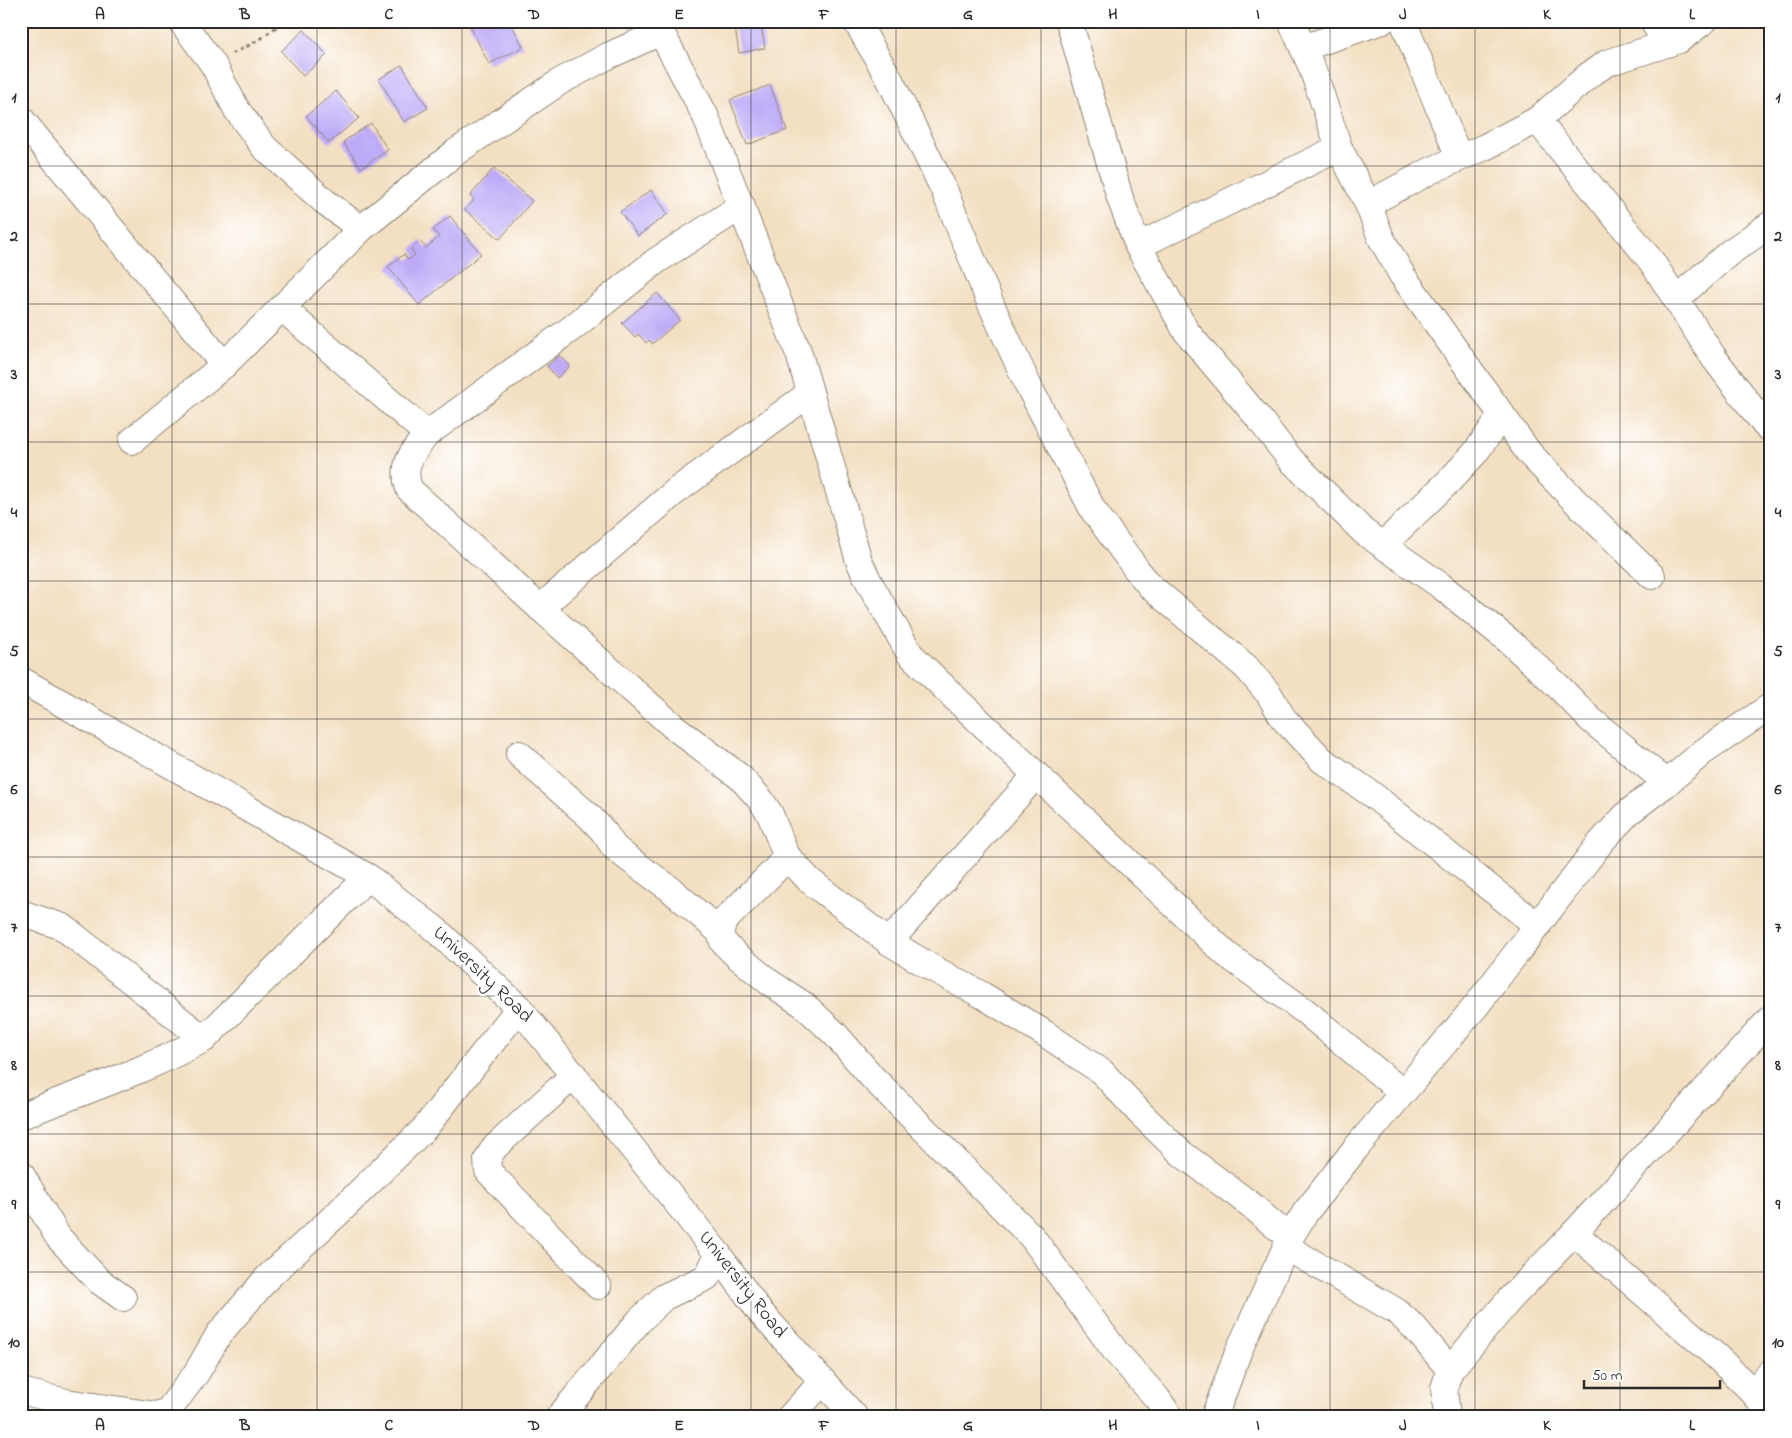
<svg xmlns="http://www.w3.org/2000/svg" width="1792" height="1438" viewBox="0 0 1792 1438" font-family="'Indie Flower',sans-serif">
	<rect width="100%" height="100%" fill="#fff"/>
	<filter id="ink" filterUnits="userSpaceOnUse"><feTurbulence type="fractalNoise" baseFrequency=".02" numOctaves="2"/><feDisplacementMap in="SourceGraphic" scale="10" xChannelSelector="R" yChannelSelector="G"/><feConvolveMatrix kernelMatrix="1 2 1 2 8 2 1 2 1" color-interpolation-filters="sRGB"/></filter>
	<filter id="wash" filterUnits="userSpaceOnUse"><feTurbulence type="fractalNoise" baseFrequency=".0096" numOctaves="4" result="noise"/><feDisplacementMap in="SourceGraphic" scale="20" xChannelSelector="R" yChannelSelector="G"/><feGaussianBlur stdDeviation="1.12" result="paint"/><feColorMatrix in="noise" values="0 0 0 0 0 0 0 0 0 0 0 0 0 0 0 0 0 1.4 0 .05"/><feComposite in="paint" operator="in"/></filter>
	<g filter="url(#wash)">
		<rect width="100%" height="100%" fill="#f3dfc1"/>
		<g id="blocks">
			<g fill="#beabf7">
				<polygon points="473,21 510,21 523,47 489,64 469,24"/>
				<polygon points="734,21 760,21 765,48 739,53"/>
				<polygon points="304,30 327,55 303,76 281,51"/>
				<polygon points="402,65 428,108 404,122 379,79"/>
				<polygon points="770,85 787,130 747,145 730,100"/>
				<polygon points="336,91 359,118 329,143 306,116"/>
				<polygon points="371,123 388,150 361,168 343,142"/>
				<polygon points="494,168 532,201 500,239 465,210 474,200 470,196"/>
				<polygon points="651,190 668,214 638,236 620,212"/>
				<polygon points="450,216 481,254 419,305 388,267 404,254 408,260 415,255 411,249 420,241 426,248 439,237 433,230"/>
				<polygon points="657,293 680,320 652,344 650,340 646,343 638,334 635,337 622,323"/>
				<polygon points="560,355 570,366 557,378 547,366"/>
			</g>
		</g>
	</g>
	<g filter="url(#ink)">
		<use href="#blocks" fill-opacity="0" stroke="#8f8576" stroke-width="1"/>
		<g fill="none" stroke-linecap="round" stroke-linejoin="round">
			<g stroke="#8f8576" stroke-width="28">
				<g id="minor">
					<polyline points="181,21 213,64 237,110 264,147 324,201 361,229"/>
					<polyline points="657,21 661,32 705,115 799,354 859,561 869,582 910,654 958,701 1226,954 1306,1012 1402,1092"/>
					<polyline points="856,21 889,78 944,190 989,300 1028,385 1093,510 1137,570 1151,587 1246,667 1269,694 1283,718 1322,760 1370,793 1538,926"/>
					<polyline points="1069,21 1120,198 1138,246 1186,331 1260,420 1291,460 1364,532 1441,586 1509,641 1559,687 1590,719 1667,783"/>
					<polyline points="1291,21 1312,68 1339,148 1368,204 1381,238 1402,275 1529,453 1577,503 1652,576"/>
					<polyline points="1403,21 1459,157"/>
					<polyline points="1653,21 1666,44"/>
					<polyline points="1303,48 1382,21"/>
					<polyline points="21,119 224,365"/>
					<polyline points="1537,120 1652,262 1714,358 1765,425 1771,429"/>
					<polyline points="1368,204 1432,170 1485,147 1537,120 1589,75 1607,63 1679,40 1704,21"/>
					<path d="M 742,206 L 656,261 L 572,328 L 427,434 C 412,453 401,464 409,489 L 540,608 L 673,726 L 740,777 L 760,799 L 770,814 L 786,855 L 810,881 L 889,942 L 934,969 L 982,995 L 1044,1033 L 1102,1072 L 1140,1113 L 1181,1153 L 1251,1205 L 1274,1225 L 1291,1236 L 1305,1213 L 1356,1148 L 1476,1006 L 1601,842 L 1629,812 L 1667,783 L 1703,752 L 1771,706"/>
					<polyline points="1138,246 1339,148"/>
					<polyline points="1676,299 1729,253 1771,224"/>
					<polyline points="282,308 427,434"/>
					<polyline points="132,441 224,365 361,229 456,152 561,81 608,56 661,32"/>
					<polyline points="1383,545 1450,480 1475,453 1502,415"/>
					<polyline points="540,608 676,491 810,393"/>
					<polyline points="21,680 368,877"/>
					<polyline points="519,754 590,817 604,832 614,847 630,860 669,888 720,932 723,942 736,955 769,982 804,1005 835,1034 872,1077 1032,1237 1116,1352 1157,1398 1170,1417"/>
					<polyline points="21,915 24,914 63,927 204,1039"/>
					<polyline points="720,932 724,921 777,868 786,855"/>
					<polyline points="889,942 1036,775"/>
					<polyline points="574,1075 494,1148 487,1160 488,1171 598,1286"/>
					<path d="M 21,1116 C 83,1091 146,1071 204,1039 L 368,877 L 436,930 L 519,1008 L 718,1254 L 760,1312 L 855,1417"/>
					<polyline points="21,1174 58,1237 99,1281 123,1298"/>
					<polyline points="1574,1233 1716,1356 1753,1392 1771,1416"/>
					<polyline points="1286,1247 1396,1311 1415,1328 1450,1370"/>
					<polyline points="21,1391 66,1402 156,1415 168,1411 197,1372 219,1334 269,1276 337,1214 424,1129 519,1008"/>
					<polyline points="1753,1392 1771,1372"/>
					<polyline points="559,1417 639,1321 664,1297 707,1277 718,1254"/>
					<polyline points="790,1417 823,1381"/>
					<polyline points="1214,1417 1239,1350 1291,1236"/>
					<polyline points="1447,1417 1444,1388 1450,1370 1510,1299 1574,1233 1771,1018"/>
				</g>
			</g>
			<polyline stroke="#8f8576" stroke-width="3" stroke-dasharray="4 4" stroke-linecap="butt" points="232,54 259,40 284,21"/>
			<use href="#minor" stroke="#fff" stroke-width="26"/>
		</g>
	</g>
	<path fill="none" stroke="#2b2b2b" stroke-width="1" stroke-opacity="0.55" d="M 172,21 L 172,1417M 317,21 L 317,1417M 462,21 L 462,1417M 606,21 L 606,1417M 751,21 L 751,1417M 896,21 L 896,1417M 1041,21 L 1041,1417M 1186,21 L 1186,1417M 1330,21 L 1330,1417M 1475,21 L 1475,1417M 1620,21 L 1620,1417M 21,166 L 1771,166M 21,304 L 1771,304M 21,442 L 1771,442M 21,581 L 1771,581M 21,719 L 1771,719M 21,857 L 1771,857M 21,996 L 1771,996M 21,1134 L 1771,1134M 21,1272 L 1771,1272"/>
	<g text-anchor="middle" dominant-baseline="central" stroke-width="5" stroke-linejoin="round" paint-order="stroke">
		<g font-size="20" fill="#2b2b2b" stroke="#fff">
			<text transform="translate(482 975) rotate(44)">University Road</text>
			<text transform="translate(742 1285) rotate(52)">University Road</text>
		</g>
	</g>
	<rect width="1792" height="1438" fill="none" stroke="#fff" stroke-width="55"/>
	<path d="M1584 1380v8h136v-8" fill="none" stroke="#2b2b2b" stroke-width="2.5"/>
	<text x="1592" y="1380" font-size="15" fill="#2b2b2b" stroke="#ffffff" stroke-width="4" paint-order="stroke">50 m</text>
	<rect x="28" y="28" width="1736" height="1382" fill="none" stroke="#2b2b2b" stroke-width="2"/>
	<g font-size="16" text-anchor="middle" font-weight="bold" fill="#2b2b2b">
		<text x="100" y="19">A</text>
		<text x="245" y="19">B</text>
		<text x="389" y="19">C</text>
		<text x="534" y="19">D</text>
		<text x="679" y="19">E</text>
		<text x="824" y="19">F</text>
		<text x="968" y="19">G</text>
		<text x="1113" y="19">H</text>
		<text x="1258" y="19">I</text>
		<text x="1403" y="19">J</text>
		<text x="1547" y="19">K</text>
		<text x="1692" y="19">L</text>
		<text x="14" y="102">1</text>
		<text x="1778" y="102">1</text>
		<text x="14" y="241">2</text>
		<text x="1778" y="241">2</text>
		<text x="14" y="379">3</text>
		<text x="1778" y="379">3</text>
		<text x="14" y="517">4</text>
		<text x="1778" y="517">4</text>
		<text x="14" y="656">5</text>
		<text x="1778" y="656">5</text>
		<text x="14" y="794">6</text>
		<text x="1778" y="794">6</text>
		<text x="14" y="932">7</text>
		<text x="1778" y="932">7</text>
		<text x="14" y="1070">8</text>
		<text x="1778" y="1070">8</text>
		<text x="14" y="1209">9</text>
		<text x="1778" y="1209">9</text>
		<text x="14" y="1347">10</text>
		<text x="1778" y="1347">10</text>
		<text x="100" y="1430">A</text>
		<text x="245" y="1430">B</text>
		<text x="389" y="1430">C</text>
		<text x="534" y="1430">D</text>
		<text x="679" y="1430">E</text>
		<text x="824" y="1430">F</text>
		<text x="968" y="1430">G</text>
		<text x="1113" y="1430">H</text>
		<text x="1258" y="1430">I</text>
		<text x="1403" y="1430">J</text>
		<text x="1547" y="1430">K</text>
		<text x="1692" y="1430">L</text>
	</g>
</svg>
